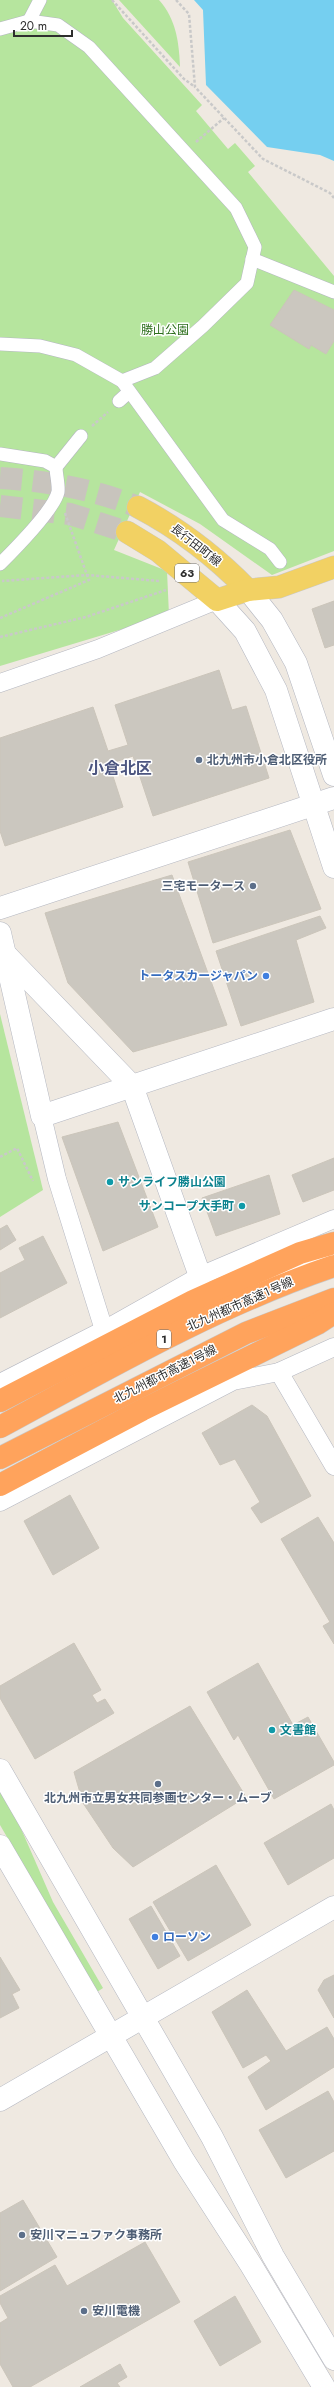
<svg xmlns="http://www.w3.org/2000/svg" width="334" height="2387" viewBox="0 0 334 2387" font-family="Jost,'Noto Sans JP',sans-serif">
	<rect width="100%" height="100%" fill="#efe9e1"/>
	<g fill="#b6e59e">
		<polygon points="0,0 112,0 123,18 202,105 196,111 228,149 235,143 255,166 248,172 334,276 334,551 272,575 200,524 140,492 114,550 167,571 169,615 0,666"/>
		<path d="M 119,0 L 159,0 C 176,19 179,42 180,67 Z"/>
		<polygon points="0,1014 43,1190 0,1217"/>
		<polygon points="0,1792 19,1824 53,1902 103,1988 97,1992 0,1825"/>
	</g>
	<polygon fill="#75cff0" points="194,0 334,0 334,161 320,155 267,147 206,85 203,10"/>
	<g fill="#cbc7bf" stroke="#cbc5ba">
		<polygon points="294,290 334,310 334,341 326,354 311,345 309,349 270,325"/>
		<polygon points="334,601 334,645 325,648 312,609"/>
		<polygon points="219,670 232,710 246,706 269,778 153,816 133,756 109,764 123,807 5,846 0,831 0,738 93,707 108,751 128,745 115,705"/>
		<polygon points="290,830 321,909 213,943 188,862"/>
		<polygon points="172,875 227,1025 133,1052 68,983 45,913"/>
		<polygon points="320,916 326,928 296,940 314,1002 241,1026 216,951"/>
		<polygon points="118,1122 158,1227 103,1251 62,1137"/>
		<polygon points="334,1158 334,1190 303,1202 292,1175"/>
		<polygon points="269,1175 280,1214 216,1236 202,1198"/>
		<polygon points="7,1225 16,1240 0,1250 0,1229"/>
		<polygon points="43,1236 67,1283 0,1318 0,1273 25,1260 19,1248"/>
		<polygon points="252,1405 267,1416 311,1496 261,1523 251,1508 260,1502 235,1459 220,1465 202,1433"/>
		<polygon points="70,1495 99,1548 53,1575 24,1521"/>
		<polygon points="318,1517 334,1543 334,1644 323,1626 330,1622 281,1539"/>
		<polygon points="74,1643 101,1690 92,1695 97,1703 105,1699 114,1713 35,1759 0,1698 0,1686"/>
		<polygon points="258,1663 293,1725 308,1717 334,1762 334,1765 274,1799 238,1735 234,1740 207,1692"/>
		<polygon points="190,1706 246,1797 133,1867 113,1848 83,1803 74,1772"/>
		<polygon points="331,1804 334,1810 334,1858 288,1885 264,1843"/>
		<polygon points="216,1865 251,1925 188,1961 153,1902"/>
		<polygon points="151,1906 180,1956 158,1969 129,1919"/>
		<polygon points="0,1957 20,1990 12,1994 19,2008 0,2018"/>
		<polygon points="334,1975 334,2018 318,1990 324,1980"/>
		<polygon points="247,1990 286,2051 327,2027 334,2039 334,2067 266,2110 248,2077 271,2061 266,2055 243,2068 212,2012"/>
		<polygon points="328,2091 334,2102 334,2151 286,2178 259,2130"/>
		<polygon points="23,2200 57,2257 0,2291 0,2213"/>
		<polygon points="145,2242 180,2302 30,2387 13,2387 0,2364 0,2323 8,2318 0,2303 0,2296 55,2265 67,2286"/>
		<polygon points="235,2296 261,2342 220,2366 194,2321"/>
		<polygon points="120,2364 127,2377 117,2383 120,2387 80,2387"/>
	</g>
	<g fill="none" stroke-linecap="round" stroke-linejoin="round">
		<g stroke="#c8c4bd" stroke-width="22" stroke-dasharray="22 11" stroke-linecap="butt">
			<path d="M 0,478 C 48,481 93,489 138,507"/>
			<polyline points="0,506 70,514 127,532"/>
		</g>
		<g stroke="#b4b7c1" stroke-width="14">
			<g id="pedestrian">
				<polyline points="29,21 40,0"/>
				<polyline points="0,29 29,21 58,25 89,47 236,208 255,247 247,283 203,326 155,368 122,381 76,355 40,346 0,344"/>
				<polyline points="252,259 334,292"/>
				<polyline points="122,381 223,520 270,549 280,562"/>
				<polyline points="119,401 129,392"/>
				<path d="M 0,454 L 45,461 L 56,467 C 56,474 59,485 58,492 C 54,510 14,550 0,564"/>
				<polyline points="56,467 81,436"/>
			</g>
		</g>
		<g stroke="#b4b7c1" stroke-width="19">
			<g id="minor">
				<polyline points="0,683 98,649 217,600"/>
				<polyline points="42,1116 57,1179 104,1330"/>
				<polyline points="279,1372 334,1466"/>
				<polyline points="0,1383 104,1330 200,1276 334,1219"/>
				<polyline points="0,1502 233,1381 279,1372 334,1347"/>
			</g>
		</g>
		<g stroke="#b4b7c1" stroke-width="23">
			<g id="tertiary">
				<polyline points="248,590 272,620 296,663 334,775"/>
				<polyline points="217,600 245,631 276,690 334,867"/>
				<polyline points="0,908 334,798"/>
				<polyline points="0,933 42,1116 334,1019"/>
				<polyline points="6,955 132,1086 200,1276"/>
				<polyline points="265,1282 334,1251"/>
				<polyline points="0,1770 212,2137 273,2256 334,2359"/>
				<polyline points="0,1846 184,2161 251,2265 324,2387"/>
				<polyline points="0,2100 334,1907"/>
			</g>
		</g>
		<g stroke="#c9c9c9" stroke-width="23">
			<g id="primary">
				<path d="M 138,507 C 180,529 215,556 248,590"/>
				<polyline points="127,532 158,551 217,600 248,590 279,587 334,567"/>
			</g>
		</g>
		<g stroke="#c9c9c9" stroke-width="23">
			<g id="motorway">
				<polyline points="0,1401 193,1301 300,1253 334,1243"/>
				<path d="M 0,1427 C 109,1368 216,1306 334,1266"/>
				<polyline points="0,1458 246,1333 334,1299"/>
				<polyline points="0,1485 142,1410 317,1324 334,1313"/>
			</g>
		</g>
		<g stroke="#c9c9c9" stroke-width="2.5" stroke-dasharray="3 2" stroke-linecap="butt">
			<polyline points="112,0 184,79 195,87"/>
			<polyline points="176,0 189,14 195,87 263,159 330,193 334,198"/>
			<polyline points="196,142 224,118"/>
			<polyline points="92,426 108,412"/>
			<polyline points="65,513 87,575 159,581"/>
			<polyline points="0,618 89,580 87,575 2,581"/>
			<polyline points="0,637 86,617 166,590"/>
			<polyline points="0,1157 17,1148 33,1181"/>
		</g>
		<use href="#pedestrian" stroke="#fff" stroke-width="13"/>
		<use href="#minor" stroke="#fff" stroke-width="18"/>
		<use href="#tertiary" stroke="#fff" stroke-width="22"/>
		<use href="#primary" stroke="#f2d163" stroke-width="22"/>
		<use href="#motorway" stroke="#ffa35c" stroke-width="22"/>
	</g>
	<g fill="#5c6f8a" stroke="#fff" stroke-width="1.5">
		<circle cx="199" cy="760" r="4"/>
		<circle cx="253" cy="886" r="4"/>
		<circle cx="158" cy="1784" r="4"/>
		<circle cx="22" cy="2235" r="4"/>
		<circle cx="84" cy="2311" r="4"/>
	</g>
	<g fill="#3f7fe0" stroke="#fff" stroke-width="1.5">
		<circle cx="266" cy="976" r="4"/>
		<circle cx="155" cy="1937" r="4"/>
	</g>
	<g fill="#0f9aa8" stroke="#fff" stroke-width="1.5">
		<circle cx="110" cy="1182" r="4"/>
		<circle cx="242" cy="1206" r="4"/>
		<circle cx="272" cy="1730" r="4"/>
	</g>
	<g text-anchor="middle" dominant-baseline="central" stroke-width="3" stroke-linejoin="round" paint-order="stroke">
		<g fill="#fff" stroke="#6d6d6d" stroke-width="1">
			<rect x="175" y="564" width="24" height="18" rx="3"/>
			<rect x="157" y="1330" width="14" height="18" rx="3"/>
		</g>
		<g font-size="11" font-weight="bold" fill="#2e2e2e">
			<text x="187" y="573">63</text>
			<text x="164" y="1339">1</text>
		</g>
		<g font-size="12" fill="#2c6e1b" stroke="#fff">
			<text x="165" y="330">勝山公園</text>
		</g>
		<g font-size="12" fill="#2e2e2e" stroke="#fff">
			<text transform="translate(196 545) rotate(38)">長行田町線</text>
			<text transform="translate(240 1304) rotate(-24)">北九州都市高速１号線</text>
			<text transform="translate(165 1374) rotate(-27)">北九州都市高速1号線</text>
		</g>
		<g font-size="12" font-weight="bold" fill="#4e5e75" stroke="#fff" text-anchor="start">
			<text x="207" y="760">北九州市小倉北区役所</text>
			<text x="245" y="886" text-anchor="end">三宅モータース</text>
			<text x="158" y="1798" text-anchor="middle">北九州市立男女共同参画センター・ムーブ</text>
			<text x="30" y="2235">安川マニュファク事務所</text>
			<text x="92" y="2311">安川電機</text>
		</g>
		<g font-size="12" font-weight="bold" fill="#366cbe" stroke="#fff" text-anchor="end">
			<text x="258" y="976">トータスカージャパン</text>
			<text x="163" y="1937" text-anchor="start">ローソン</text>
		</g>
		<g font-size="12" font-weight="bold" fill="#0d838f" stroke="#fff" text-anchor="start">
			<text x="118" y="1182">サンライフ勝山公園</text>
			<text x="234" y="1206" text-anchor="end">サンコープ大手町</text>
			<text x="280" y="1730">文書館</text>
		</g>
		<g font-size="16" font-weight="bold" fill="#4d5680" stroke="#fff">
			<text x="120" y="768">小倉北区</text>
		</g>
	</g>
	<path d="M14 30v6h58v-6" fill="none" stroke="#2e2e2e" stroke-width="2"/>
	<text x="20" y="30" font-size="12" fill="#2e2e2e" stroke="#ffffff" stroke-width="3" paint-order="stroke">20 m</text>
</svg>
